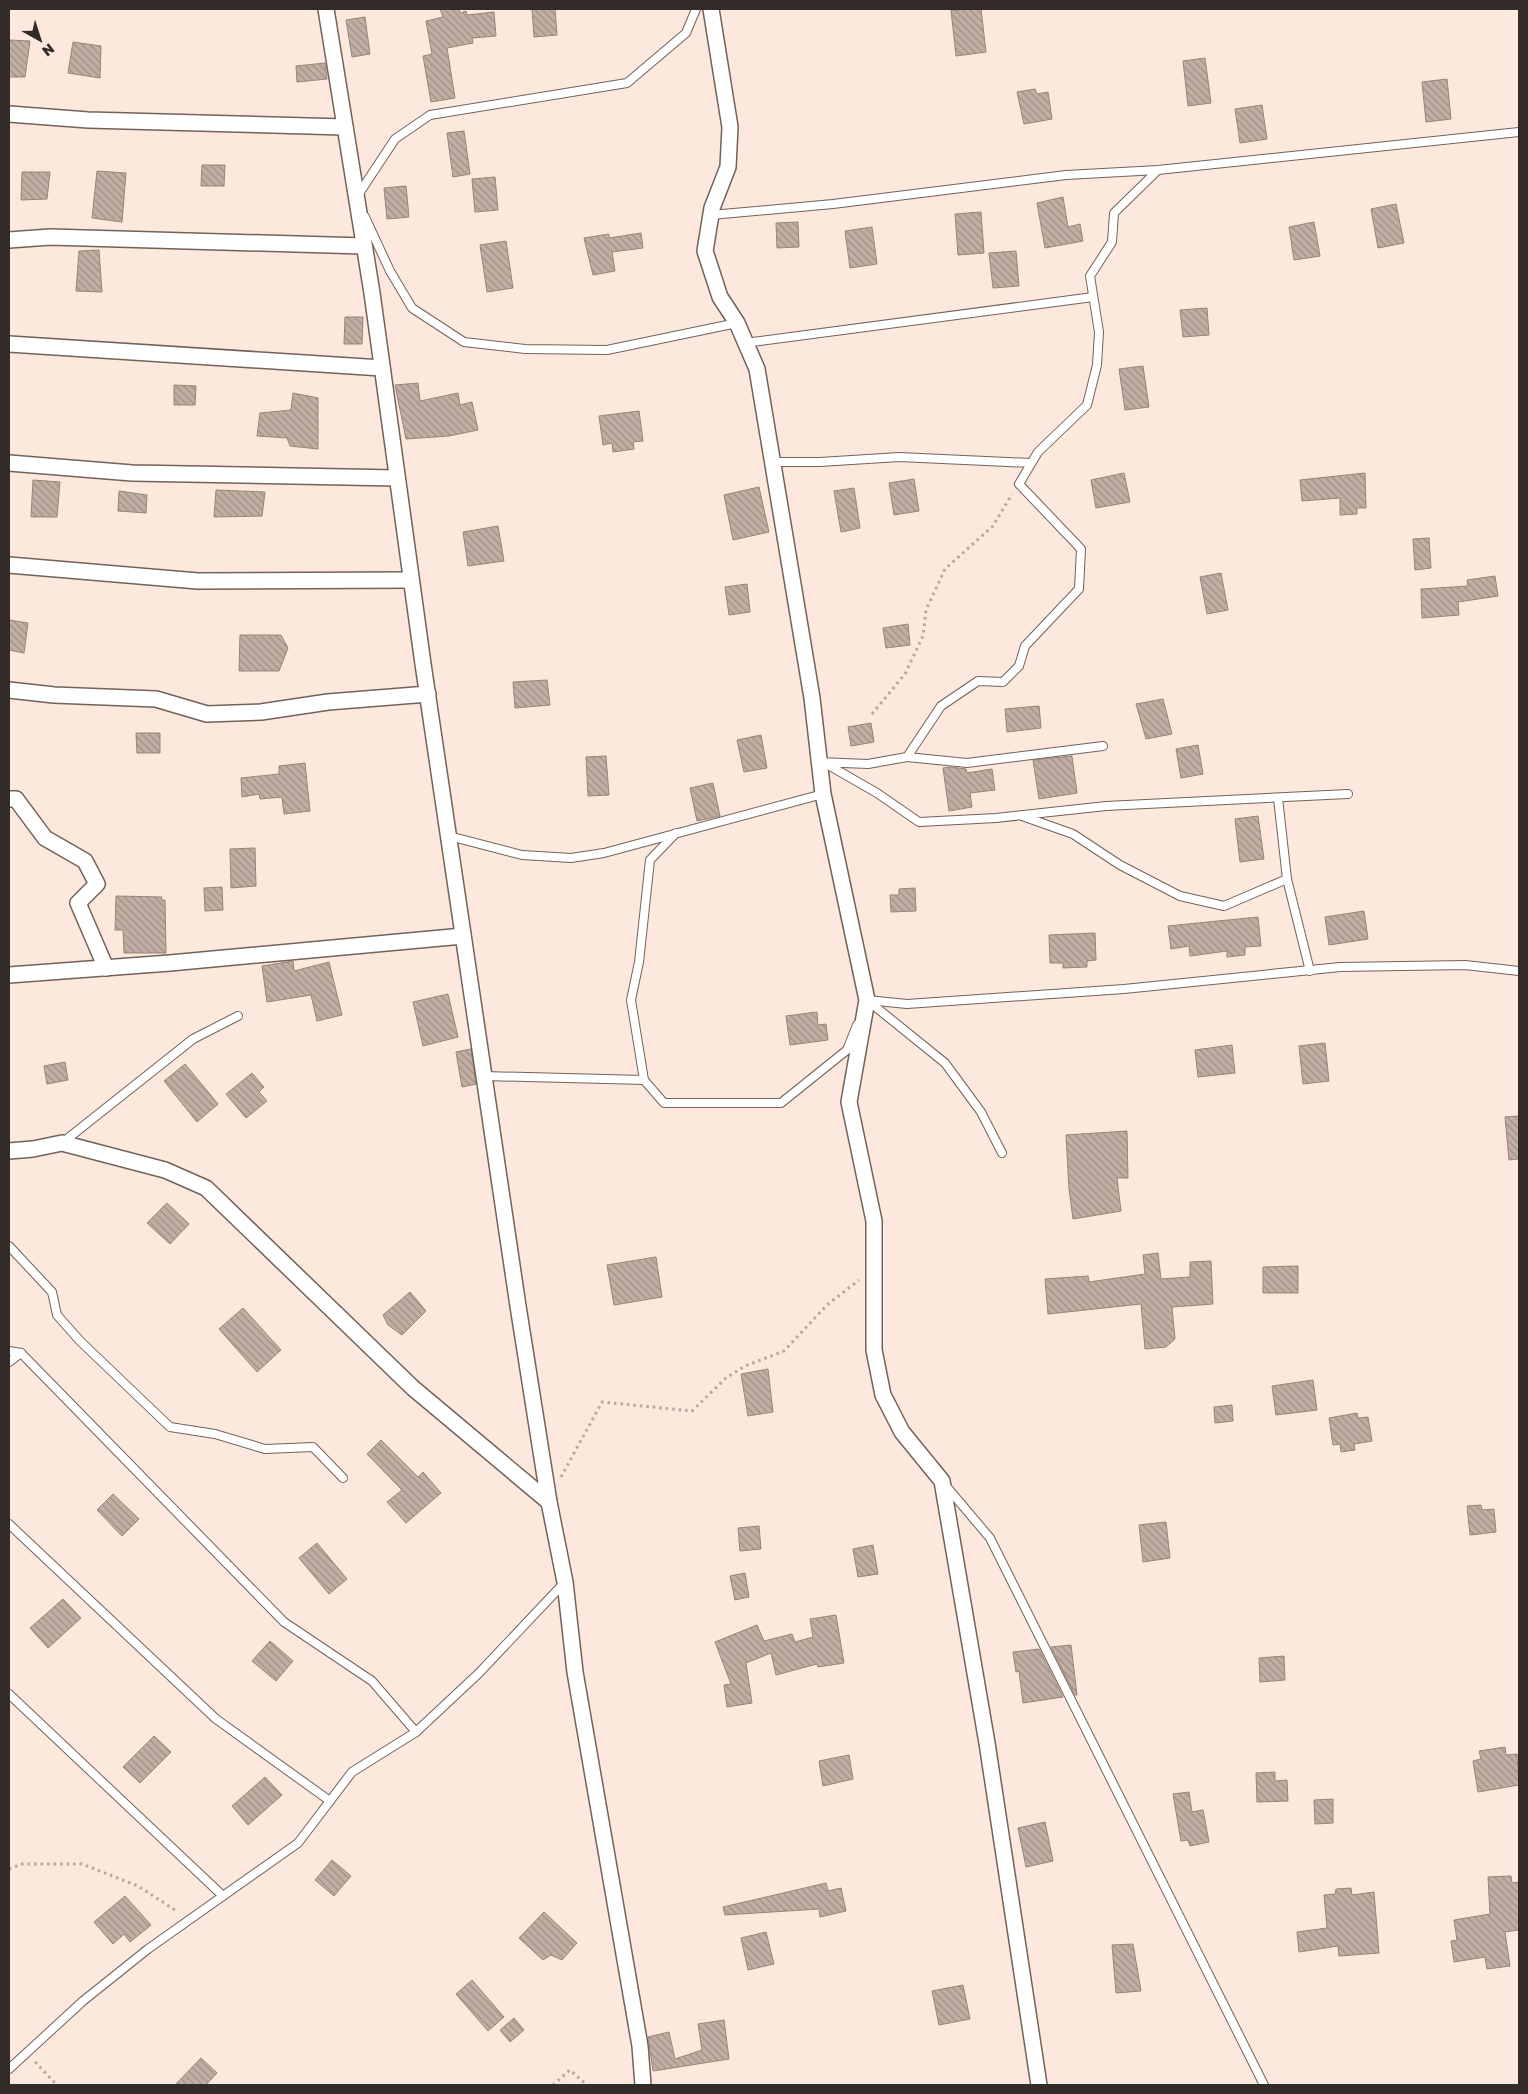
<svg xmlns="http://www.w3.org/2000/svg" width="1528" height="2094" viewBox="0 0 1528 2094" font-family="'Golos Text',sans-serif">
	<defs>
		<pattern id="building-back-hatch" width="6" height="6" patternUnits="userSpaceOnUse" patternTransform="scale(1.25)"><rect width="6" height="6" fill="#c2afa3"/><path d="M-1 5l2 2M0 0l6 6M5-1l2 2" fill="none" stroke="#9e8f85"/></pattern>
	</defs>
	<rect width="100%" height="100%" fill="#fce8dc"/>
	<g fill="url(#building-back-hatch)" stroke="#97857a">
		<polygon points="440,9 459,9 460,13 466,11 467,15 494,12 496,36 472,38 473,43 447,48 455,98 431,102 423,56 432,54 426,21 443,17"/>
		<polygon points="532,9 555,9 557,35 534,37"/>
		<polygon points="981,9 986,52 956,56 951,10"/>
		<polygon points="365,17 370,54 352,57 346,20"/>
		<polygon points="9,40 30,41 25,77 9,77"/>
		<polygon points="73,42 101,46 100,78 68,73"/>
		<polygon points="1205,58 1211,103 1188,106 1183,61"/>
		<polygon points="325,63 327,79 297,82 296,66"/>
		<polygon points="1447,79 1451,119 1426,122 1422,82"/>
		<polygon points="1035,89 1037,94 1048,92 1052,119 1024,124 1017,92"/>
		<polygon points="1262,105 1267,139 1240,143 1235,109"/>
		<polygon points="464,131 470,174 453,177 447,133"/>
		<polygon points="202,165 225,165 224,186 201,186"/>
		<polygon points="97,171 126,173 122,222 92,218"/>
		<polygon points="22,172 50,172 47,199 21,200"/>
		<polygon points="495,177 498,210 475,212 472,179"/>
		<polygon points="406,186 409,217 387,219 384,188"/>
		<polygon points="1063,197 1068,227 1080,224 1083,241 1045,248 1037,203"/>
		<polygon points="1396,204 1404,243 1378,248 1371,209"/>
		<polygon points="981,212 984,253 958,255 955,214"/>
		<polygon points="798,222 799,247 777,248 776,223"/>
		<polygon points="1314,222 1320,256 1294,260 1289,227"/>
		<polygon points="872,227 877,264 850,268 845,231"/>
		<polygon points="641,233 643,248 612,252 615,271 593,275 584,238 609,234 609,238"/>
		<polygon points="506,241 513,288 487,292 480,245"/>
		<polygon points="99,250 102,292 76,291 79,251"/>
		<polygon points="1016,251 1019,286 993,288 989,253"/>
		<polygon points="1207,308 1209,335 1183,337 1180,310"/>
		<polygon points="345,317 363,317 362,344 344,344"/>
		<polygon points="1143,366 1149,407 1125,410 1119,369"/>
		<polygon points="418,383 420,401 458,393 460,405 472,402 478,430 449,436 406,439 395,385"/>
		<polygon points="174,385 196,386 195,405 174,405"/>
		<polygon points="293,393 318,398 318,449 290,446 287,438 257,436 260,413 291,410"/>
		<polygon points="639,411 643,441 633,442 634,449 613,452 612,443 603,445 599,416"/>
		<polygon points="1124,473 1130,502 1096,508 1091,480"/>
		<polygon points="1365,473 1366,508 1357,508 1357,514 1340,515 1340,498 1302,501 1300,480"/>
		<polygon points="914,479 919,511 894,515 889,483"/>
		<polygon points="33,480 60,482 57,517 31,517"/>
		<polygon points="759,487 769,532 733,540 724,495"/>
		<polygon points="854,488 860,528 841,532 834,491"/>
		<polygon points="216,490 265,492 262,516 214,517"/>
		<polygon points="119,491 147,495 146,513 118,511"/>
		<polygon points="498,526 504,561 468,566 463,532"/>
		<polygon points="1429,538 1431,568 1415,570 1413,539"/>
		<polygon points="1221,573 1228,610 1207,614 1200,577"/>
		<polygon points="1495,576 1498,596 1458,602 1459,615 1422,618 1421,589 1468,586 1467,580"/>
		<polygon points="747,584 750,612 729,615 725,587"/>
		<polygon points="9,620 28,623 24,653 9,650"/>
		<polygon points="908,624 910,645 886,648 883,628"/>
		<polygon points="240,635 281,635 288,648 279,671 239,671"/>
		<polygon points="547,680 550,705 515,708 513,682"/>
		<polygon points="1163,699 1172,734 1146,739 1136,704"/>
		<polygon points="1039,706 1041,728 1007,732 1005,709"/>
		<polygon points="871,723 874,742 851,746 848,727"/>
		<polygon points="136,733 160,733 160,753 137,753"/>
		<polygon points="761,735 767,768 744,772 737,740"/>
		<polygon points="1198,745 1203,774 1181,778 1176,749"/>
		<polygon points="606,756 609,795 588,796 586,757"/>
		<polygon points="1072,756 1077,793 1039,799 1033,760"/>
		<polygon points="305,763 310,811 284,814 282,797 260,799 259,794 242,797 241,778 279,774 279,766"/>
		<polygon points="950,767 966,769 967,773 992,769 995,790 970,793 972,807 949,811 943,768"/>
		<polygon points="713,783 720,816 697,821 690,788"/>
		<polygon points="1258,816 1264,859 1240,862 1235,819"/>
		<polygon points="255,848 256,886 231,888 230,849"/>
		<polygon points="222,887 223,910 205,911 204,888"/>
		<polygon points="915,888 916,911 891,912 890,895 899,895 899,889"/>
		<polygon points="116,896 162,897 161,900 165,900 166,953 124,953 123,930 115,930"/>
		<polygon points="1364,911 1368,939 1329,945 1325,917"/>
		<polygon points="1258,917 1261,946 1245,947 1245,955 1227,957 1227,951 1190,956 1189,946 1171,949 1168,926"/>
		<polygon points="1095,933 1096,960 1087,961 1087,967 1063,968 1063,963 1050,963 1049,935"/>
		<polygon points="293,961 294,971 329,962 342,1015 317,1021 311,995 267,1002 262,966"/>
		<polygon points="448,994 458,1037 423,1046 413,1002"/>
		<polygon points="817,1012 818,1025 826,1024 828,1040 790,1045 786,1016"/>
		<polygon points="1325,1043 1329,1081 1303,1084 1299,1046"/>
		<polygon points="1232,1045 1235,1073 1198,1077 1195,1050"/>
		<polygon points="471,1049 476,1084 462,1087 456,1052"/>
		<polygon points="65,1062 68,1080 47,1084 44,1066"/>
		<polygon points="185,1064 218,1104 197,1122 164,1081"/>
		<polygon points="252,1073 264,1087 259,1092 267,1101 246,1118 226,1094"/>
		<polygon points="1519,1116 1519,1159 1509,1160 1505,1117"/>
		<polygon points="1127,1131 1128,1178 1117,1178 1121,1211 1073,1219 1069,1189 1066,1135"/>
		<polygon points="167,1203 189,1224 170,1244 147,1223"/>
		<polygon points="1158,1253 1161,1279 1190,1277 1190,1262 1211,1261 1213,1304 1172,1307 1175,1339 1166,1347 1145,1349 1141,1304 1048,1314 1045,1279 1088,1276 1089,1282 1145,1274 1143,1255"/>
		<polygon points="656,1257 662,1297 614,1305 607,1265"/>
		<polygon points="1298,1266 1298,1293 1263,1293 1263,1267"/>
		<polygon points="410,1292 426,1311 402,1335 388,1325 383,1315"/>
		<polygon points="243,1308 281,1350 257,1372 219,1329"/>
		<polygon points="768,1369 773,1412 748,1416 741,1374"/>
		<polygon points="1313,1380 1317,1410 1276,1415 1272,1386"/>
		<polygon points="1232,1405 1233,1421 1215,1423 1214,1407"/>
		<polygon points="1357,1413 1358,1418 1368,1417 1372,1441 1354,1444 1355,1450 1341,1452 1340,1444 1333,1445 1329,1418"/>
		<polygon points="381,1440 418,1477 423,1472 441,1493 406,1523 387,1502 402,1490 367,1454"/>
		<polygon points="113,1494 139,1519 122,1536 97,1510"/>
		<polygon points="1481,1505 1482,1510 1494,1509 1496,1532 1470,1535 1467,1506"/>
		<polygon points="1166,1522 1170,1558 1143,1562 1139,1525"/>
		<polygon points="759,1526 761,1549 740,1551 738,1528"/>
		<polygon points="317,1543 347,1579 329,1594 299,1558"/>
		<polygon points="873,1545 878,1574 858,1577 853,1549"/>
		<polygon points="745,1573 749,1597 735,1600 730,1576"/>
		<polygon points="63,1599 81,1618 48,1648 30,1628"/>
		<polygon points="836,1615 844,1663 818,1667 817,1664 776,1675 771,1653 746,1663 752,1703 727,1707 724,1685 731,1684 715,1642 757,1625 764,1641 792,1634 795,1642 813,1637 810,1619"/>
		<polygon points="270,1641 293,1661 276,1681 252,1661"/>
		<polygon points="1071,1645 1077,1695 1075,1695 1051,1647"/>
		<polygon points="1039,1649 1063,1697 1023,1703 1019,1671 1016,1672 1013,1652"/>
		<polygon points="1284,1656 1285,1680 1260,1682 1259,1658"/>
		<polygon points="154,1736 171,1752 140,1783 123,1767"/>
		<polygon points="1505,1747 1506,1755 1517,1754 1519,1785 1478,1792 1473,1761 1481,1759 1479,1751"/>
		<polygon points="849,1755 853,1779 823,1786 819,1761"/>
		<polygon points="1275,1772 1275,1781 1287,1780 1288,1801 1257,1802 1256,1773"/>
		<polygon points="265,1777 282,1795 248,1825 232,1806"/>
		<polygon points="1189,1792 1192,1812 1203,1810 1209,1842 1190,1846 1188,1840 1181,1841 1173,1794"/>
		<polygon points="1333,1799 1333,1823 1315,1824 1314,1800"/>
		<polygon points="1045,1822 1053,1861 1026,1867 1018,1828"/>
		<polygon points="332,1860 351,1876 334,1896 315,1880"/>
		<polygon points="1511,1876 1512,1883 1519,1882 1519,1930 1505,1932 1510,1966 1487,1969 1485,1957 1454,1962 1451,1941 1457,1940 1454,1920 1490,1914 1488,1877"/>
		<polygon points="826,1883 828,1891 841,1888 846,1911 820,1917 819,1909 725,1915 723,1907"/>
		<polygon points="1351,1888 1352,1895 1374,1892 1379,1953 1339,1956 1338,1946 1299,1952 1297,1932 1327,1928 1324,1895 1335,1894 1336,1889"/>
		<polygon points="125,1896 151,1925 130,1942 124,1934 113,1944 94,1922"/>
		<polygon points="544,1912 577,1943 562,1960 551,1955 543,1960 519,1938"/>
		<polygon points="766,1932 774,1964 748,1970 741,1938"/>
		<polygon points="1133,1944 1141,1991 1116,1993 1112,1945"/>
		<polygon points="472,1980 504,2017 488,2031 456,1994"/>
		<polygon points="963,1985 970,2019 939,2025 932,1991"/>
		<polygon points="514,2018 524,2030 510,2042 500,2030"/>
		<polygon points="724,2020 729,2059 653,2071 648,2037 669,2032 675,2059 702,2050 698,2024"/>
		<polygon points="201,2058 217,2073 206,2085 175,2085"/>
	</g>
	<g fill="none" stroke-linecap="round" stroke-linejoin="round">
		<g stroke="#736257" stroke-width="10">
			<g id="service">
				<polyline points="358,195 395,139 430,115 627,83 686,33 696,9"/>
				<polyline points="711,215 833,204 1066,175 1158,170 1519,132"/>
				<polyline points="365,217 390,271 412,308 464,342 525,349 607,350 737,323"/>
				<polyline points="745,343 1093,297"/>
				<polyline points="773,462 820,462 899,457 1031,463"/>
				<polyline points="907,757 967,763 1103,746"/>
				<polyline points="818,762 868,764 907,757 941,706 978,681 1003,682 1019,666 1025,646 1079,589 1081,549 1019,484 1038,452 1087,405 1097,365 1099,332 1090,276 1112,242 1114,213 1158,170"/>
				<polyline points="830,766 877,793 919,822 996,818 1106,806 1348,794"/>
				<polyline points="1278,798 1287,879"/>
				<polyline points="1022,816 1073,834 1120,865 1180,896 1224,906 1287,879 1310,971"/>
				<polyline points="449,836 522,855 571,858 604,853 823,794"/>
				<polyline points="867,1000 907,1004 1124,989 1340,967 1465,965 1519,971"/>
				<polyline points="867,1000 945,1063 981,1112 1002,1153"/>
				<polyline points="484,1076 644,1080 664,1103 781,1103 847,1050 857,1025"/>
				<polyline points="644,1080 631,1000 639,962 650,860 676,833"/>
				<polyline points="62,1143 193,1039 238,1016"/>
				<polyline points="9,1246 52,1292 57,1315 80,1341 170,1427 215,1434 265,1449 313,1447 343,1478"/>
				<polyline points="9,1351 21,1353"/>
				<polyline points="9,1362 21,1353 284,1622 372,1681 416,1732"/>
				<polyline points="946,1486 990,1538 1264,2085"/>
				<polyline points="9,1524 216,1719 330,1801"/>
				<polyline points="9,1694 223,1896"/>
				<polyline points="9,2069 83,2001 148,1949 298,1843 352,1772 416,1732 479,1673 565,1582"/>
			</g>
		</g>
		<g stroke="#736257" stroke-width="18">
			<g id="minor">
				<polyline points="326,9 372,293 423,664 518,1306 549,1502 565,1582 575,1672 640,2046 643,2085"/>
				<polyline points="711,9 730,127 728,167 712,208 705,251 720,297 737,323 757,369 812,698 823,794 867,1000 849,1102 874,1221 874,1350 883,1395 902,1432 942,1481 987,1743 1039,2085"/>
				<polyline points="9,114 88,120 345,127"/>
				<polyline points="9,240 50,237 364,246"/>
				<polyline points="9,344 382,368"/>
				<polyline points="9,463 132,473 397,478"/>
				<polyline points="9,565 198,581 411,580"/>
				<polyline points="9,690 54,695 156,699 207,714 261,712 328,702 428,694"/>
				<polyline points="9,799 16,799 45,838 85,861 97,884 78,903 106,968"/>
				<polyline points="9,975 170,963 463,936"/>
				<polyline points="9,1151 33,1149 62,1143 165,1170 206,1188 413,1388 549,1502"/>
			</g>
		</g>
		<g stroke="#b7a79e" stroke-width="3" stroke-dasharray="2.5 4" stroke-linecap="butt">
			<polyline points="872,714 905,674 923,636 926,610 945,569 993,526 1012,494"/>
			<polyline points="561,1477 602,1402 692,1411 726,1378 745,1366 784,1351 827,1305 859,1280"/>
			<polyline points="9,1869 22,1864 82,1864 138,1886 178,1912"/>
			<polyline points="35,2062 57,2085"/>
			<polyline points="553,2085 570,2070 587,2085"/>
		</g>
		<use href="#service" stroke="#fff" stroke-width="8"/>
		<use href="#minor" stroke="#fff" stroke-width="15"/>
	</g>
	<rect width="1528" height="2094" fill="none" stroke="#332b27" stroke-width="20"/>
	<g transform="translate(40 40) rotate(141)" stroke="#fce8dc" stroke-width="4" paint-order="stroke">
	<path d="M0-4L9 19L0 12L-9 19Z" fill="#332b27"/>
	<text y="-8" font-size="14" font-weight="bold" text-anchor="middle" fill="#332b27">N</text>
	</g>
</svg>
